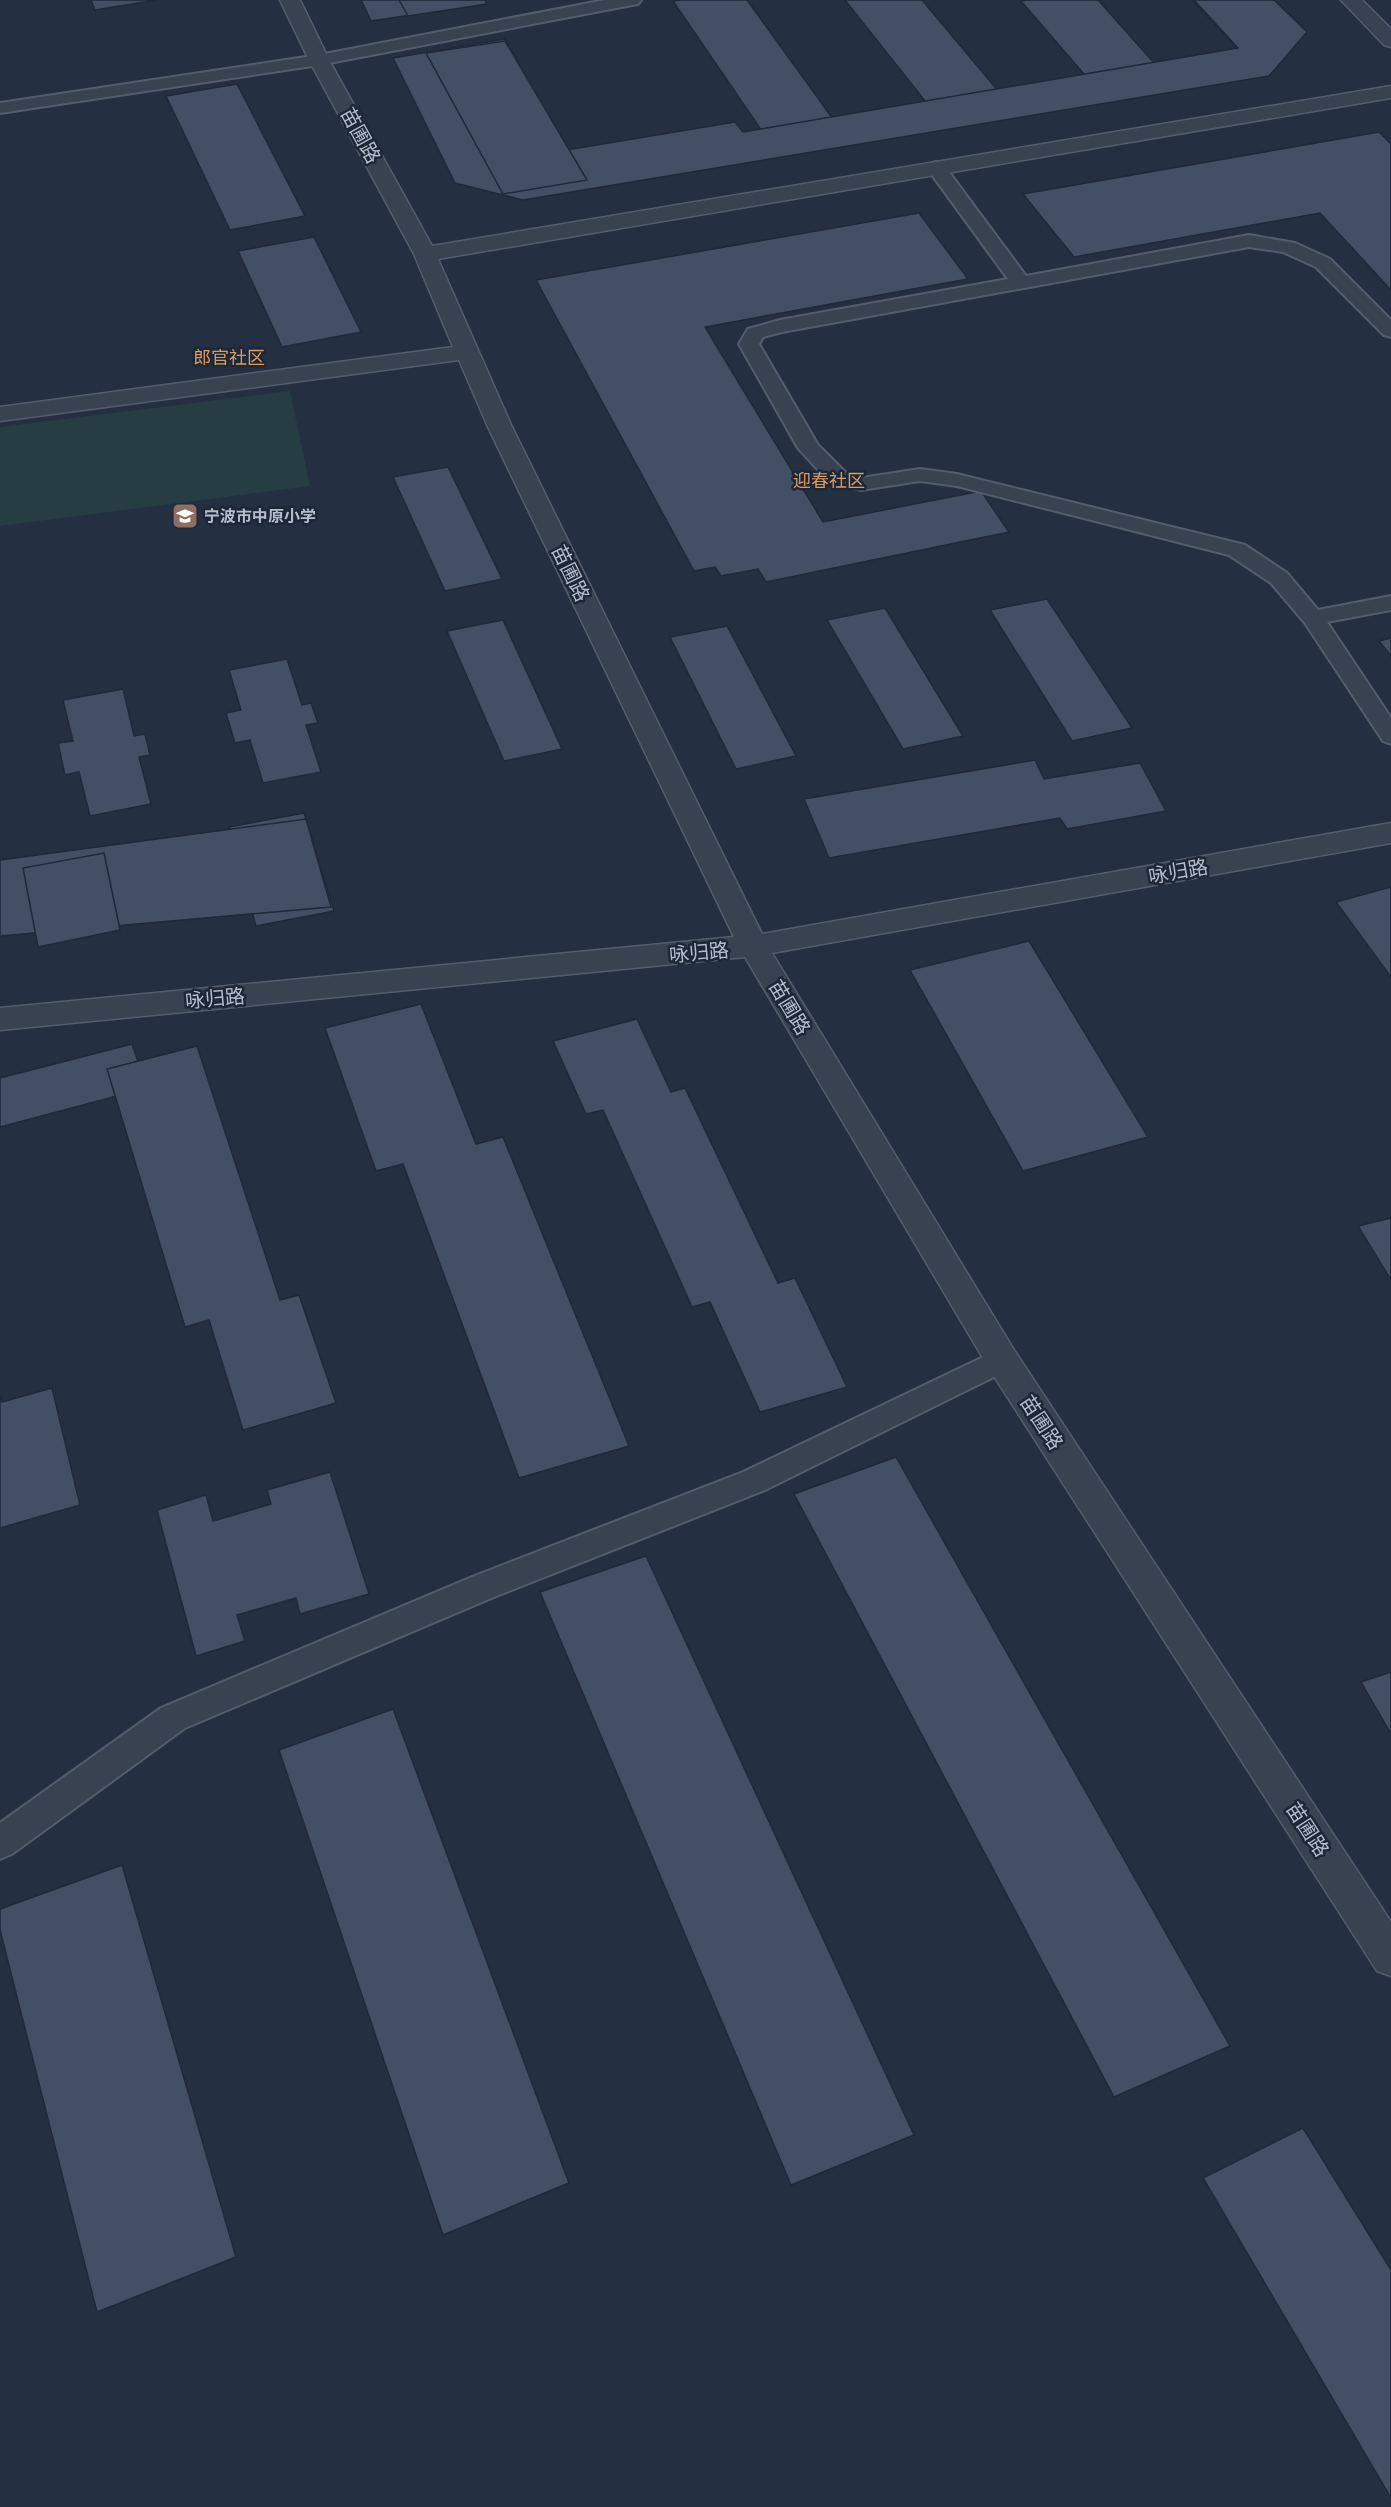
<svg xmlns="http://www.w3.org/2000/svg" width="1391" height="2507" viewBox="0 0 1391 2507" font-family="'Asap Condensed','Noto Sans SC',sans-serif">
	<rect width="100%" height="100%" fill="#242f42"/>
	<polygon fill="#263e43" points="290,391 310,486 0,526 0,427"/>
	<g fill="#434f64" stroke="#202939" stroke-width="1.5">
		<polygon points="91,0 157,0 95,10"/>
		<polygon points="361,0 483,0 485,4 371,21"/>
		<polygon points="399,0 485,0 487,4 408,16"/>
		<polygon points="681,0 747,0 851,144 779,156 673,1"/>
		<polygon points="845,0 922,0 1020,117 948,130"/>
		<polygon points="1029,0 1098,0 1179,91 1109,103 1021,1"/>
		<polygon points="1192,0 1266,0 1301,35 1235,45"/>
		<polygon points="1194,0 1274,0 1307,32 1269,76 523,200 455,183 393,58 505,39 567,150 735,122 743,132 1238,48"/>
		<polygon points="505,41 587,180 503,194 426,53"/>
		<polygon points="237,84 305,216 230,230 166,96"/>
		<polygon points="1379,132 1391,144 1391,290 1320,213 1074,257 1023,194"/>
		<polygon points="919,213 968,279 705,327 823,522 981,491 1009,532 766,582 758,569 721,576 715,567 694,571 536,280"/>
		<polygon points="314,237 361,332 282,347 238,251"/>
		<polygon points="448,467 502,579 445,591 393,477"/>
		<polygon points="1047,599 1132,728 1072,741 990,610"/>
		<polygon points="885,608 963,736 903,749 827,620"/>
		<polygon points="503,620 562,749 504,761 447,631"/>
		<polygon points="727,626 796,756 736,769 670,637"/>
		<polygon points="1391,638 1391,656 1379,641"/>
		<polygon points="287,659 302,705 311,703 318,723 306,725 321,772 263,783 250,740 235,743 226,713 241,710 229,670"/>
		<polygon points="123,689 134,736 145,734 150,755 139,757 151,804 90,816 79,772 65,775 58,743 73,741 63,700"/>
		<polygon points="1035,760 1044,779 1140,763 1166,811 1067,829 1060,818 829,858 804,799"/>
		<polygon points="304,813 334,911 256,926 229,827"/>
		<polygon points="306,819 331,907 0,936 0,860"/>
		<polygon points="104,853 120,930 38,947 23,868"/>
		<polygon points="1391,887 1391,977 1336,902"/>
		<polygon points="1029,941 1148,1137 1023,1171 910,970"/>
		<polygon points="421,1004 476,1144 503,1137 629,1446 519,1478 403,1164 376,1171 325,1028"/>
		<polygon points="637,1019 671,1092 685,1088 778,1283 795,1278 847,1387 760,1412 710,1302 692,1307 603,1110 586,1114 553,1041"/>
		<polygon points="132,1044 147,1088 0,1127 0,1078"/>
		<polygon points="197,1046 280,1300 299,1295 336,1403 243,1430 209,1320 185,1327 107,1069"/>
		<polygon points="1391,1218 1391,1280 1358,1226"/>
		<polygon points="52,1388 80,1505 0,1528 0,1395 2,1402"/>
		<polygon points="896,1457 1230,2046 1114,2097 794,1494"/>
		<polygon points="330,1472 369,1594 300,1614 296,1598 237,1615 245,1641 196,1656 157,1510 206,1495 213,1521 271,1504 267,1490"/>
		<polygon points="646,1556 914,2135 791,2185 540,1592"/>
		<polygon points="1391,1672 1391,1734 1361,1682"/>
		<polygon points="393,1709 569,2183 443,2235 279,1750"/>
		<polygon points="122,1865 236,2257 97,2312 0,1930 0,1909"/>
		<polygon points="1303,2128 1391,2270 1391,2498 1203,2178"/>
	</g>
	<g fill="none" stroke-linecap="round" stroke-linejoin="round">
		<g stroke="#545d6c" stroke-width="4">
			<g id="lane">
				<polygon points="605,0 641,0 638,4 632,5 319,65 0,113 0,103 319,55"/>
				<polygon points="936,162 943,164 1026,276 1249,235 1295,243 1330,259 1391,320 1391,337 1384,335 1316,267 1283,252 1249,247 782,332 763,337 759,344 818,445 846,473 861,478 920,469 957,474 1245,545 1287,573 1318,610 1391,596 1391,610 1327,622 1391,718 1391,744 1383,741 1305,623 1271,583 1229,555 957,486 920,481 861,490 830,483 798,448 739,344 748,329 780,320 1008,279 927,168 929,164"/>
				<polygon points="1002,1348 1012,1352 1017,1360 1012,1368 765,1490 494,1597 185,1728 12,1854 0,1859 0,1823 161,1708 472,1577 743,1472"/>
			</g>
		</g>
		<g stroke="#545d6c" stroke-width="3">
			<g id="street">
				<polygon points="280,0 300,0 329,60 432,246 1391,86 1391,98 438,259 512,427 762,934 1391,823 1391,843 772,953 1014,1350 1391,1922 1391,1976 1377,1971 990,1370 745,957 0,1030 0,1008 734,937 488,427 459,360 0,421 0,407 453,347 414,254 309,60"/>
				<polygon points="1341,0 1362,0 1391,29 1391,47 1384,45"/>
			</g>
		</g>
		<use href="#lane" fill="#394251" fill-rule="evenodd"/>
		<use href="#street" fill="#394251" fill-rule="evenodd"/>
	</g>
	<defs>
		<g id="school-square" transform="scale(1.35)"><rect x="-9" y="-9" width="18" height="18" rx="4" fill="#8d6e63" stroke="#1d2737"/><path d="M0-5L7-2L0 1L-7-2ZM-4 1L0 2.5L4 1V4Q0 6-4 4Z" fill="#fff"/></g>
	</defs>
	<g fill-rule="evenodd">
		<use href="#school-square" x="185" y="516"/>
	</g>
	<g text-anchor="middle" dominant-baseline="central" stroke-width="5" stroke-linejoin="round" paint-order="stroke">
		<g font-size="16" font-weight="bold" fill="#b5bdcc" stroke="#1d2737" text-anchor="start">
			<text x="204" y="516">宁波市中原小学</text>
		</g>
		<g font-size="18" fill="#db9c61" stroke="#1d2737">
			<text x="229" y="357">郎官社区</text>
			<text x="829" y="480">迎春社区</text>
		</g>
		<g font-size="20" fill="#b5bdcc" stroke="#1d2737">
			<text transform="translate(361 135) rotate(61)">苗圃路</text>
			<text transform="translate(571 573) rotate(64)">苗圃路</text>
			<text transform="translate(1178 871) rotate(-10)">咏归路</text>
			<text transform="translate(699 952) rotate(-5)">咏归路</text>
			<text transform="translate(215 998) rotate(-5)">咏归路</text>
			<text transform="translate(790 1007) rotate(59)">苗圃路</text>
			<text transform="translate(1042 1422) rotate(57)">苗圃路</text>
			<text transform="translate(1308 1829) rotate(57)">苗圃路</text>
		</g>
	</g>
</svg>
